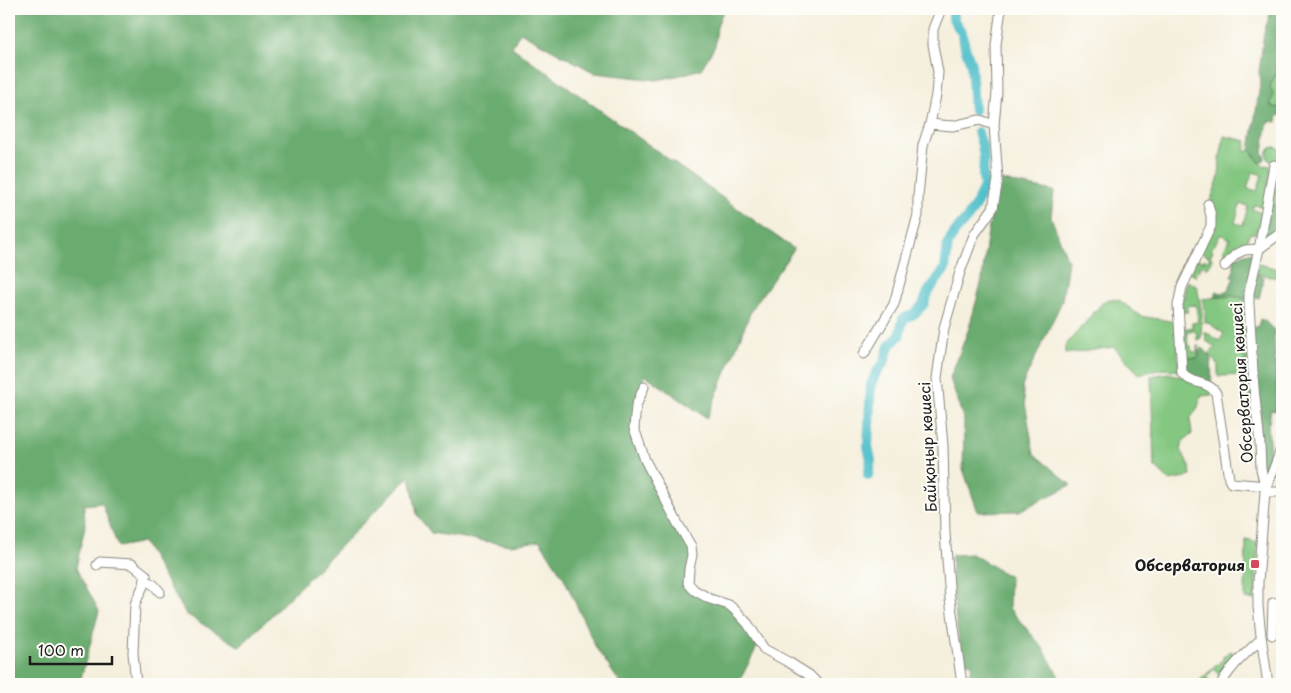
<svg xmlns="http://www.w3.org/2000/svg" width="1291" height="693" viewBox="0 0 1291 693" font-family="'Playpen Sans',sans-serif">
	<rect width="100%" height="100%" fill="#fdfcf7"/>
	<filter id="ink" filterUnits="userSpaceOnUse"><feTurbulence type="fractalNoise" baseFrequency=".02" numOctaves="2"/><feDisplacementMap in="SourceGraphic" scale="10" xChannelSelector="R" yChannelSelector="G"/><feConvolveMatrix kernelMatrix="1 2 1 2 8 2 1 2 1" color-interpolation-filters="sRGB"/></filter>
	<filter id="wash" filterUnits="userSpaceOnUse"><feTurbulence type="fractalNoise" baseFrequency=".0096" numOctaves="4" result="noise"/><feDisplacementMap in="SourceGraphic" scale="20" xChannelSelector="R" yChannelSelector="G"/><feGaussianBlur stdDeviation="1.12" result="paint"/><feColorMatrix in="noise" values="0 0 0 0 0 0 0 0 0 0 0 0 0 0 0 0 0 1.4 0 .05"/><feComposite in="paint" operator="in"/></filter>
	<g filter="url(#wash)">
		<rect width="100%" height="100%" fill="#f5efdd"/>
		<g fill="#84c781" stroke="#50724e" fill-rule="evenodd">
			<polygon points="1282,55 1282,81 1281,89 1282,107 1281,108 1270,107 1273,95 1270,86 1277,72 1275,65 1279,56"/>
			<path d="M 1224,136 L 1247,141 L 1245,152 L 1250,150 L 1262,165 L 1271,166 L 1266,197 L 1262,206 L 1259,206 L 1254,205 L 1252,209 L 1261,213 L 1261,222 L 1255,234 L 1250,233 L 1247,242 L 1243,241 L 1241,248 L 1230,256 L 1223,251 L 1230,239 L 1221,234 L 1211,250 L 1213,251 L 1210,256 L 1213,259 L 1208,268 L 1201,265 L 1195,276 L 1190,273 L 1197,258 L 1203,262 L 1204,259 L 1207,261 L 1210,257 L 1201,252 L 1208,239 L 1210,202 L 1219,177 L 1220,159 ZM 1253,172 L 1262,175 L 1257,191 L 1247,188 ZM 1240,204 L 1248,206 L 1243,225 L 1235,223 Z"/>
			<circle cx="1275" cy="155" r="8"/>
			<polygon points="1282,165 1282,202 1281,202 1282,207 1269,205 1275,167 1279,167"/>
			<polygon points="1258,264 1279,269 1277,278 1256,273"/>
			<polygon points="1187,281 1197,286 1202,313 1201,339 1197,340 1196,331 1187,331 1188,346 1191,346 1192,352 1197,352 1197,346 1199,346 1198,358 1184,357 1181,328 1192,328 1192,323 1198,322 1196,305 1187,306 1188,312 1180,312"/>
			<polygon points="1232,296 1246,299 1246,320 1239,319 1239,328 1245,328 1245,339 1242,339 1241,345 1243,345 1247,375 1218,376 1218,365 1209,354 1215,347 1206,341 1205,331 1219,341 1224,334 1210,324 1205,322 1205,312 1202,299"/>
			<polygon points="1108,299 1119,300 1140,316 1176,322 1179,371 1164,369 1139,374 1114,347 1065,354 1065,346 1103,302"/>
			<polygon points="1276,363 1282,363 1282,412 1275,411 1277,396"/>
			<polygon points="1168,373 1186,378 1215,390 1211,395 1201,396 1198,407 1190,419 1192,434 1183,441 1181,451 1190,467 1191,476 1170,481 1154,466 1151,376"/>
			<polygon points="1282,451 1282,485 1279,488 1277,487 1273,479"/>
			<polygon points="1246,540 1258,543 1255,600 1245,599"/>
			<polygon points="1231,651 1235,656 1221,676 1214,669 1206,677 1213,684 1196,684 1223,659 1223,656"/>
		</g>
		<g fill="#6bac6f" stroke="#446446">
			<polygon points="9,9 724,9 717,26 715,46 701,69 681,75 657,80 595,73 520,32 512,47 794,249 752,309 707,418 645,375 634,428 692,555 688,583 729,605 760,641 741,678 736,684 621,684 596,648 564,578 540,541 510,545 431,533 417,515 410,476 240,647 186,614 143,542 118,547 102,503 84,505 85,526 76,568 99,611 81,678 83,684 9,684"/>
			<polygon points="1272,9 1282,9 1282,55 1279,56 1275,65 1277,72 1270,86 1273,95 1270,106 1281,108 1282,108 1282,115 1278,115 1277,122 1268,121 1263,151 1265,159 1260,163 1250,150 1261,79 1259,73 1264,32"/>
			<polygon points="998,180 1054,191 1051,217 1068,261 1062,301 1022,386 1034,454 1071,485 1019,511 978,512 963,469 964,421 950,378 969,328 982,280 987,237"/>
			<polygon points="1269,205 1282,207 1282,214 1273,217 1277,228 1271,237 1261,241"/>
			<polygon points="1257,251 1246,299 1232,296 1214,297 1217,291 1221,293 1228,290 1234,278 1231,276 1234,270 1234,257"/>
			<polygon points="1255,274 1264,277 1259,298 1251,296"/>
			<polygon points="1260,319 1265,321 1274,330 1277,396 1275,411 1271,410 1269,423 1268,424 1270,456 1267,467 1259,467 1260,477 1255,477 1247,375 1243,345 1247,345 1247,340 1245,339 1245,328 1258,327"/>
			<path d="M 1201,348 C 1204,350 1209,353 1210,356 C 1212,359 1212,381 1211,385 L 1185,375 L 1184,357 L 1198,358 Z"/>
			<path d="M 972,554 L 1010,577 L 1009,608 L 1043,648 L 1058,675 L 1058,684 L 967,684 L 967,675 L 971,672 L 972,663 L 964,662 C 956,629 951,589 952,555 Z"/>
		</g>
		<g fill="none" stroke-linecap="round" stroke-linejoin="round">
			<g stroke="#53c0cb" stroke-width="10">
				<polyline points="953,9 953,19 962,33 965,47 971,64 974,110"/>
				<polyline points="868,475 871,460 868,446 871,384 876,373 884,363 889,346 899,336 903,319 914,314 923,305 928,292 945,269 948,244 955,232 968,217 977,203 984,186 983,175 984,159 982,145 978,132"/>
			</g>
		</g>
	</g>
	<g filter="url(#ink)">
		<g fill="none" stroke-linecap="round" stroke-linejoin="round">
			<g stroke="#88867c" stroke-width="11">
				<g id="minor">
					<polyline points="930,124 952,126 980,120 994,125"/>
					<path d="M 1208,204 L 1211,216 L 1211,226 L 1182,287 L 1178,305 L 1182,373 C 1190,385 1208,380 1216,393 L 1229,479 L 1231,483 L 1267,486"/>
					<polyline points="1225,266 1236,254 1245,250 1259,249 1282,232"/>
					<polyline points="864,354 894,304 918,215 918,196 923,145 930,124 936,95 938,72 933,45 933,29 941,9"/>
					<polyline points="644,387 636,406 634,428 645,460 678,524 691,546 692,555 689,569 688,583 694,590 710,599 729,605 738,613 748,624 764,649 790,663 809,675 818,684"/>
					<polyline points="1267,486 1264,481 1261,469 1260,444 1254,388 1249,304 1249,293 1259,249 1274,165"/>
					<polyline points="1265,492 1282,492"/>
					<polyline points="97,565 100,562 132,564 146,575 144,584 135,604 133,653 136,684"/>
					<polyline points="145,580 154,585 160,592"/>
					<polyline points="1272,635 1273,603 1282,602"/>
					<polyline points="962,684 950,599 945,533 943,446 937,378 944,328 960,272 974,235 993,208 998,180 994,125 997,92 996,45 1001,9"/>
					<path d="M 1221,684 C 1231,666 1246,653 1261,639"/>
					<polyline points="1268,684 1261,636 1258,606 1258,582 1265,492 1282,447"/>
				</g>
			</g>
			<use href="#minor" stroke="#fff" stroke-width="9"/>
		</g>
	</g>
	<rect fill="#d1495b" stroke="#fdfcf7" stroke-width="2" x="1250" y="559" width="10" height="10" rx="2.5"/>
	<g text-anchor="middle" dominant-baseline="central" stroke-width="4" stroke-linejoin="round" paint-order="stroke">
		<g font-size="15" fill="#1c1c1c" stroke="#fdfcf7">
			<text transform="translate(1241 383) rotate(-94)">Обсерватория көшесі</text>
			<text transform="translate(927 447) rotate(-93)">Байқоңыр көшесі</text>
		</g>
		<g font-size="15" font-weight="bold" fill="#1c1c1c" stroke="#fdfcf7" text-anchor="end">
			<text x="1245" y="564">Обсерватория</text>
		</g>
	</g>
	<rect width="1291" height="693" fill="none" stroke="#fdfcf7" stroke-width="30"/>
	<path d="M30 656v8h82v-8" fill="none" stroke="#1c1c1c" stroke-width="2.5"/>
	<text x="38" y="656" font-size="15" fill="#1c1c1c" stroke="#fdfcf7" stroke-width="4" paint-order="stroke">100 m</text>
</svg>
